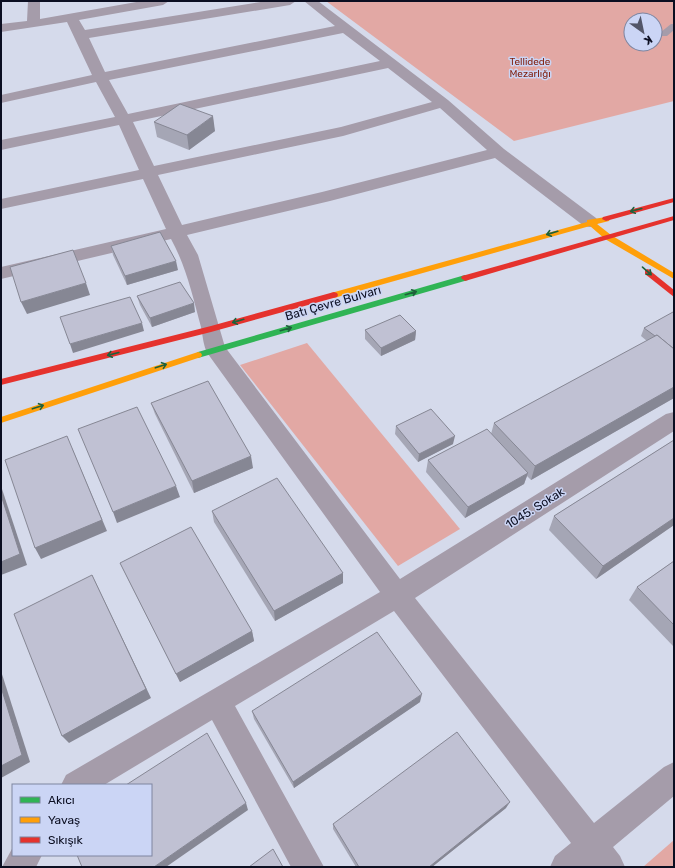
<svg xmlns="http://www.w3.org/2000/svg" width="675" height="868" viewBox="0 0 675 868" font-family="Rubik,sans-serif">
	<rect width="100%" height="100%" fill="#d5daeb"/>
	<g fill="#e2a8a4" fill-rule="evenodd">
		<path d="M 326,1 L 674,1 L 674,101 L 514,141 ZM 631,20 L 655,20 L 655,44 L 631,44 Z"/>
		<polygon points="307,343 460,529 398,566 240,365"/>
		<polygon points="674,840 674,867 643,867"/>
	</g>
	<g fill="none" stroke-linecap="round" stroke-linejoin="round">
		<polygon fill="#a59caa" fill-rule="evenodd" points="671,24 674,24 674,30 667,36 661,36 661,32"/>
		<g fill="#a59caa" fill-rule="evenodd">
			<path d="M 28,1 L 40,1 L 40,19 L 142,1 L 169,1 L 163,5 L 79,20 L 85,30 L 267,1 L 296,1 L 290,5 L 89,38 L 105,72 L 335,26 L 304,1 L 318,1 L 448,100 L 504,149 L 596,218 L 599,222 L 596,226 L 590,227 L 584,226 L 495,158 L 330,201 L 187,235 L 198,255 L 225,347 L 400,579 L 666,414 L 674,412 L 674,431 L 415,598 L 594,823 L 664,767 L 674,762 L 674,796 L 613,847 L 620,856 L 625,867 L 550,867 L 555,856 L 571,843 L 394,611 L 235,706 L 324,867 L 291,867 L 212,720 L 104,785 L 61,785 L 66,775 L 380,592 L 208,354 C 203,346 203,336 201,327 C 193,297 186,266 171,239 L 1,279 L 1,267 L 166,229 L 143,179 L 1,209 L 1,199 L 139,170 L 119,125 L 1,150 L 1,140 L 115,117 L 96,82 L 1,103 L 1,95 L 92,75 L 67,22 L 1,32 L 1,24 L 27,21 ZM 343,33 L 380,61 L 128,114 L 109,80 ZM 388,68 L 432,102 L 341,127 L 154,166 L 133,122 ZM 440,108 L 487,150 L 322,192 L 182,225 L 158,175 L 343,136 Z"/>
			<polygon points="13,847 13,855 42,855 36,867 2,867"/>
		</g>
		<polygon fill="#30b455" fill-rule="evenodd" points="465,275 469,278 468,280 198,358 194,355 198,352"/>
		<g fill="#ff9f0a" fill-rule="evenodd">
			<polygon points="606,217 610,219 609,221 597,224 611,235 674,273 674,279 605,239 590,226 334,298 330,295 331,293 587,222 587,220"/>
			<polygon points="198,352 201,353 202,355 201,357 1,423 1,417"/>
		</g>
		<g fill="#e5322d" fill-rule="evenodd">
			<polygon points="674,198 674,202 606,221 602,219 603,217"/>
			<polygon points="674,216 674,220 465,281 461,278 462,276"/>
			<polygon points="648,269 674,290 674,297 645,274 645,270"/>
			<polygon points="334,292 337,293 338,295 337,297 211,332 1,385 1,379 211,326"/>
		</g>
	</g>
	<g fill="#a5a6b5">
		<polygon points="154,122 215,131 189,150 157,137"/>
		<polygon points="111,246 178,270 127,285 113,255"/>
		<polygon points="137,296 195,312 152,327 140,305"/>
		<polygon points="674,313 674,398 531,480 527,476 524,484 465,518 426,472 428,460 491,434 494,423 647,341 641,336 644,328"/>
		<polygon points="365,330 416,331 415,340 381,356 365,339"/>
		<polygon points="151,403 253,468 194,493 155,414"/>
		<polygon points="396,426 453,444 418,462 395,434"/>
		<polygon points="674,440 674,525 596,579 549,530 554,516"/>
		<polygon points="212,511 343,583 275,621 214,522"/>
		<polygon points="674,561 674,647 629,600 637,587"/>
		<polygon points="120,563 252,631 254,641 180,682"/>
		<polygon points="420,702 294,788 254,719 252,711"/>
		<polygon points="506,808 432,867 356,867 333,829 333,824"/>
	</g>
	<g fill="#868794">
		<polygon points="213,116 215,131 189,150 187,135"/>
		<polygon points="176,261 178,270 127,285 125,276"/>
		<polygon points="86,283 90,295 27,314 21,302"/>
		<polygon points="194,303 195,312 152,327 150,318"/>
		<polygon points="142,323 144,331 73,353 70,344"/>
		<polygon points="416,331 415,340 381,356 381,348"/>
		<polygon points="674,387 674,398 531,480 535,466"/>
		<polygon points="455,436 453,444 418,462 419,454"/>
		<polygon points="72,448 107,531 41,559 35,548"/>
		<polygon points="251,456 253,468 194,493 192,481"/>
		<polygon points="528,473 524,484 465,518 468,507"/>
		<polygon points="1,486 27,565 1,575"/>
		<polygon points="176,486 180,497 117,523 113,512"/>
		<polygon points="674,518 674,525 596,579 603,566"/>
		<polygon points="343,573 343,583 275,621 274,611"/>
		<polygon points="92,575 151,698 69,743 62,736"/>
		<polygon points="252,631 254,641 180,682 176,674"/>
		<polygon points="1,671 30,762 1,778"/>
		<polygon points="422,694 420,702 294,788 293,782"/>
		<polygon points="510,802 506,808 432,867 429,867"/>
		<polygon points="246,803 248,810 166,867 154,867"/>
	</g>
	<g fill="#c0c1d3" stroke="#868794">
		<polygon points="180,104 213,116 187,135 154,122"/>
		<polygon points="160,232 176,261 125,276 111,246"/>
		<polygon points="73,250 86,283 21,302 10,267"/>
		<polygon points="180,282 194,303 150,318 137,296"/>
		<polygon points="130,297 142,323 70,344 60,317"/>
		<polygon points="673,312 674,313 674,349 657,335 655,336 644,328"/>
		<polygon points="400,315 416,331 381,348 365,330"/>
		<polygon points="657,335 674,349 674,387 535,466 494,423"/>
		<polygon points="208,381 251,456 192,481 151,403"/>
		<polygon points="137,407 176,486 113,512 78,429"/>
		<polygon points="431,409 455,436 419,454 396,426"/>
		<polygon points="487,429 528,473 468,507 428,460"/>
		<polygon points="67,436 102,520 35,548 5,460"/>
		<polygon points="674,440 674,518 603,566 554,516"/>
		<polygon points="277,478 343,573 274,611 212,511"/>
		<polygon points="1,495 20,554 1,562"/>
		<polygon points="191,527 252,631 176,674 120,563"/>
		<polygon points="674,561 674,625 637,587"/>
		<polygon points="92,575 146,689 62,736 14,614"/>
		<polygon points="377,632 422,694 293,782 252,711"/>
		<polygon points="1,687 22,755 1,766"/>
		<polygon points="457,732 510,802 429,867 359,867 333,824"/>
		<polygon points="207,733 246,803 154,867 82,867 77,855 151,855 151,785 126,785"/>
		<polygon points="273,849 283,867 249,867"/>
	</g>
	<defs><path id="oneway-shaft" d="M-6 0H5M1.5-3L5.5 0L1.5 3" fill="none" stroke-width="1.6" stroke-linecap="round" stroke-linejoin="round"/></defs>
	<g stroke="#1e613b">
		<use href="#oneway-shaft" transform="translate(636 210) rotate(165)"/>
		<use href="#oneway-shaft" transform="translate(552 233) rotate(164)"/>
		<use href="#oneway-shaft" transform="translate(647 271) rotate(41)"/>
		<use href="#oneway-shaft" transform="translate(411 293) rotate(-16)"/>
		<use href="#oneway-shaft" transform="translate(238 321) rotate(164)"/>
		<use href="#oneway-shaft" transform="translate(286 329) rotate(-16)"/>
		<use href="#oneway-shaft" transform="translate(113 354) rotate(166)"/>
		<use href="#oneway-shaft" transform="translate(161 366) rotate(-18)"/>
		<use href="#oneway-shaft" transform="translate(38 407) rotate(-18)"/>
	</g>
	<g text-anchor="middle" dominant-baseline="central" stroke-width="3" stroke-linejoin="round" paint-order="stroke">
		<g font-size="10" fill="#801c09" stroke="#cbd5f5">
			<text x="530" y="62">Tellidede<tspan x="530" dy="12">Mezarlığı</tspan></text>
		</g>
		<g font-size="12" fill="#0b0e21" stroke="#cbd5f5">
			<text transform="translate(333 303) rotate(-16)">Batı Çevre Bulvarı</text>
			<text transform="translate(535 508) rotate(-32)">1045. Sokak</text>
		</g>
	</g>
	<rect width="675" height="868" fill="none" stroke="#0b0e21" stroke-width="4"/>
	<rect x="12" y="784" width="140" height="72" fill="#cbd5f5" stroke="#7e85a0"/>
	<rect x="20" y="797" width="20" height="6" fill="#30b455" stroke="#7e85a0"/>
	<text x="48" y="804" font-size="12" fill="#0b0e21">Akıcı</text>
	<rect x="20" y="817" width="20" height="6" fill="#ff9f0a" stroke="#7e85a0"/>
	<text x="48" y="824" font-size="12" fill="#0b0e21">Yavaş</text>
	<rect x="20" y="837" width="20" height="6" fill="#e5322d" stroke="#7e85a0"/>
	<text x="48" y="844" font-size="12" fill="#0b0e21">Sıkışık</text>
	<g transform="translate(643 32) rotate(147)"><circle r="19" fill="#cbd5f5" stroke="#7e85a0"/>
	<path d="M0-3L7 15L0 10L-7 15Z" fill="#525568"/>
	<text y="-6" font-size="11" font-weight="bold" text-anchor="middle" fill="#0b0e21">K</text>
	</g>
</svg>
